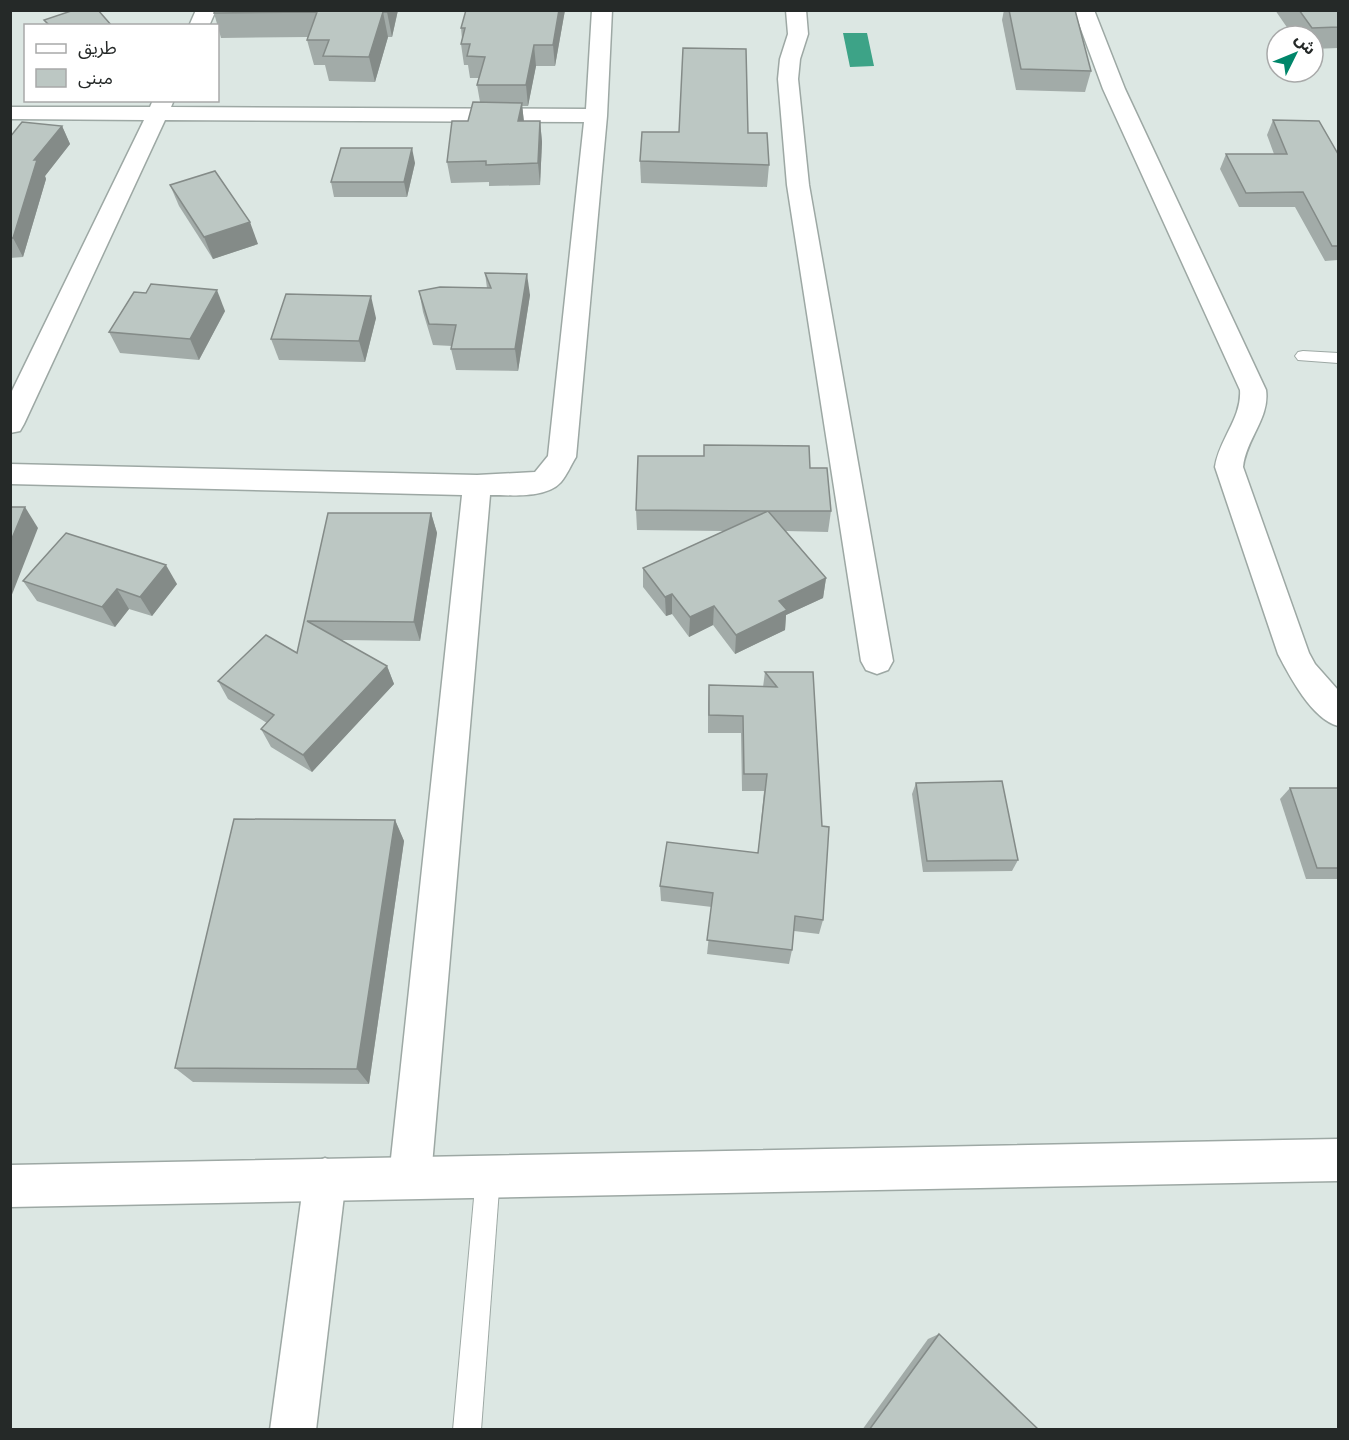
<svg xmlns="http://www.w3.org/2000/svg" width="1349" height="1440" viewBox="0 0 1349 1440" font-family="Karla,'Noto Sans Arabic',sans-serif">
	<rect width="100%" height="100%" fill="#dce7e3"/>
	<polygon fill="#3da387" points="843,33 867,33 874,66 850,67"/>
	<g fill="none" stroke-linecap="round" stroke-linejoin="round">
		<g stroke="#9da8a4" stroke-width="2">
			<g id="service">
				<polygon points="1303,351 1338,353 1338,363 1298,360 1295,356 1298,352"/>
				<polygon points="488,1164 497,1167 500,1176 481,1430 453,1430 476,1176 479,1167"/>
			</g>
		</g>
		<g stroke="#9da8a4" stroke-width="3">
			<g id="minor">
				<polygon points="196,10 216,10 209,26 189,26"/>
				<path d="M 592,10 L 612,10 L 607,116 L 576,457 C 571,465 567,475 561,482 C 546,499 510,495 490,495 L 431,1177 L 425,1192 L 410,1198 L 395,1192 L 389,1177 L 462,495 L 10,484 L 10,464 L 477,475 L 535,472 L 548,456 L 584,122 L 165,120 L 24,424 L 20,431 L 10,433 L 10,395 L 144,120 L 10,119 L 10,107 L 150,107 L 153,100 L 174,100 L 171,107 L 586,109 Z"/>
				<polygon points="786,10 806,10 808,34 800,59 798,79 809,185 893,661 888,670 877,674 866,670 861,661 787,185 778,79 780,59 788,34"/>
				<path d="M 1074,10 L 1094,10 L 1125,89 L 1266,390 C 1270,418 1246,439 1243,467 L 1309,653 L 1315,664 L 1338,690 L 1338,726 C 1312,719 1290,677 1278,654 L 1215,467 C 1219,439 1242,418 1240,390 L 1103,89 Z"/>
				<polygon points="325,1158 340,1164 346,1179 316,1430 270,1430 304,1179 310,1164"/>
			</g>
		</g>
		<g stroke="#9da8a4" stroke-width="3">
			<polygon id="secondary" points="1338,1139 1338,1181 10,1207 10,1165"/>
		</g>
		<use href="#service" fill="#fff" fill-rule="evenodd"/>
		<use href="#minor" fill="#fff" fill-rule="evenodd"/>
		<use href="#secondary" fill="#fff" fill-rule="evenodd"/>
	</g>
	<g fill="#a2aba8">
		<polygon points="398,10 392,37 388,37 375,82 329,81 325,65 314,65 307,40 308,37 221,38 214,13"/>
		<polygon points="565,10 555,66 536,66 528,106 522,106 524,121 540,121 542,142 540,185 489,186 489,182 451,183 447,162 468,121 480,102 477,85 479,78 470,78 468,65 464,65 461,44 462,39 461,28"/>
		<polygon points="1004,10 1075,10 1091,71 1085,92 1016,90 1002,20"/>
		<polygon points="1275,10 1338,10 1338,48 1313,49 1313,36 1293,36"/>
		<polygon points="1273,120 1338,154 1338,260 1325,261 1295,207 1239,207 1220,169 1226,154 1274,154 1267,135"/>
		<polygon points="62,126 70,144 45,176 46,179 23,257 10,258 10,137"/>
		<polygon points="748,133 769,165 767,187 641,183 640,161"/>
		<polygon points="415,163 407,197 334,197 331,182"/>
		<polygon points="170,185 258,244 213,259 179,206"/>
		<polygon points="485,273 530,295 518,371 456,370 451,349 452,346 433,345 423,312 419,291 487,288"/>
		<polygon points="146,293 225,311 199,360 120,353 109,332"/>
		<polygon points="376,318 365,362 279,360 271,339"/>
		<polygon points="810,468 831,511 828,532 786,531 826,578 823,598 786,615 785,630 735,654 713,625 689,637 672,614 666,616 643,587 643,568 724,531 637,530 636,510"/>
		<polygon points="328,513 431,513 437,533 420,641 341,640 387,666 394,684 312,772 271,747 261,729 267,723 228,699 218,681 297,653"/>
		<polygon points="23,581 177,584 152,616 129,609 115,627 37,601"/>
		<polygon points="765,672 813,672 823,920 819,934 794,931 792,950 789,964 707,954 712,907 661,901 660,886 758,853 764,791 742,791 741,733 708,733 708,704 709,685 763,687"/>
		<polygon points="916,783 1018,860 1012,871 923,872 912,794"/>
		<polygon points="1290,788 1338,788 1338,879 1306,879 1280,799"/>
		<polygon points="395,820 404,841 369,1084 193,1082 175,1068"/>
		<polygon points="939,1334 1039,1430 862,1430 928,1339"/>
	</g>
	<g fill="#848b88">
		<polygon points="387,10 398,10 392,37 387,12"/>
		<polygon points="559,10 565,10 555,66 553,45"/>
		<polygon points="383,12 388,37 375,82 369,57"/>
		<polygon points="534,45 536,66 528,106 526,85"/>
		<polygon points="522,103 524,124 518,121"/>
		<polygon points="540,121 542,142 540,185 538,163"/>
		<polygon points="62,126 70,144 45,176 46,179 23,257 13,238 34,160"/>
		<polygon points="412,148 415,163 407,197 404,182"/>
		<polygon points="250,222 258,244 213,259 204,237"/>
		<polygon points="527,274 530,295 518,371 515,349"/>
		<polygon points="217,290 225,311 199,360 190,339"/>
		<polygon points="371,296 376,318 365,362 359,341"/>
		<polygon points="25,507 38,528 11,597 10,596 10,543"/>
		<polygon points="431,513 437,533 420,641 414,622"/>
		<polygon points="166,565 177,584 152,616 140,597"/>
		<polygon points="826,578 823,598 786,615 785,630 735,654 736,635 779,601"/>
		<polygon points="117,589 129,609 115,627 102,607"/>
		<polygon points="672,594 672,614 666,616 665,597"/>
		<polygon points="714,606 713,625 689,637 690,617"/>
		<polygon points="387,666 394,684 312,772 303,755"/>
		<polygon points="395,820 404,841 369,1084 357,1069"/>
	</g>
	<g fill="#bcc7c3" stroke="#848b88" stroke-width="1.5">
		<polygon points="74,10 98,10 112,26 50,26 44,20"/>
		<polygon points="215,10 387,10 387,12 383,12 369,57 323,56 329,40 307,40 317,12 214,13"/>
		<polygon points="466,10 559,10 553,45 534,45 526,85 477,85 485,57 467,56 470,44 461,44 465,28 461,28"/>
		<polygon points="1009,10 1075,10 1091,71 1021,69"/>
		<polygon points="1299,10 1338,10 1338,27 1312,28"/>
		<polygon points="683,48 746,49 748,133 767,133 769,165 640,161 642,132 679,132"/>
		<polygon points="473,102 522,103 518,121 540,121 538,163 486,165 486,161 447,162 452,121 468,121"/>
		<polygon points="1273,120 1319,121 1338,154 1338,246 1332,246 1303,192 1246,193 1226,154 1287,154"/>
		<polygon points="22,122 62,126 34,160 37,160 13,238 10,238 10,137"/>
		<polygon points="341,148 412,148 404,182 331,182"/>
		<polygon points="215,171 250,222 204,237 170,185"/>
		<polygon points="485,273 527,274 515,349 451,349 456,325 429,324 419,291 440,287 491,288"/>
		<polygon points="151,284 217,290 190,339 109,332 134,292 146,293"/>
		<polygon points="286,294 371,296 359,341 271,339"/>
		<polygon points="704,445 809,446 810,468 827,468 831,511 768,511 826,578 779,601 787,610 736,635 714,606 690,617 672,594 665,597 643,568 768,511 636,510 638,456 704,456"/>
		<polygon points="10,507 25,507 10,543"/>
		<polygon points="328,513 431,513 414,622 307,621 387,666 303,755 261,729 274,715 218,681 266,635 297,653"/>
		<polygon points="66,533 166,565 140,597 117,589 102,607 23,581"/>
		<polygon points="765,672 813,672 822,826 829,827 823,920 795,916 792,950 707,940 713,893 660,886 667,842 758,853 767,774 744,774 743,716 709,715 709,685 777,687"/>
		<polygon points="1002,781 1018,860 927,861 916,783"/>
		<polygon points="1290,788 1338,788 1338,868 1317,868"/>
		<polygon points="234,819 395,820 357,1069 175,1068"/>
		<polygon points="939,1334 1039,1430 869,1430"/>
	</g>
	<rect width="1349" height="1440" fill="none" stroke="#252928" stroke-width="24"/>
	<rect x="24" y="24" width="195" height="78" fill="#ffffff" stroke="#a8a9a9" stroke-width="1.5"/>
	<rect x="36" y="44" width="30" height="9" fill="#ffffff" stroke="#a8a9a9" stroke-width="1.5"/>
	<text x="78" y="54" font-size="18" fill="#252928">طريق</text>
	<rect x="36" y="69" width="30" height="18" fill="#bcc7c3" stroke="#a8a9a9" stroke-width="1.5"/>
	<text x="78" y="84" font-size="18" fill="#252928">مبنى</text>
	<g transform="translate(1295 54) rotate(47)"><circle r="28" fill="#ffffff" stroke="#a8a9a9" stroke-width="1.5"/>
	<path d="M0-4.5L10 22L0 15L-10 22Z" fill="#00866a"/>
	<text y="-9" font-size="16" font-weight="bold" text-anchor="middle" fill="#252928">ش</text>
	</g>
</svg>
